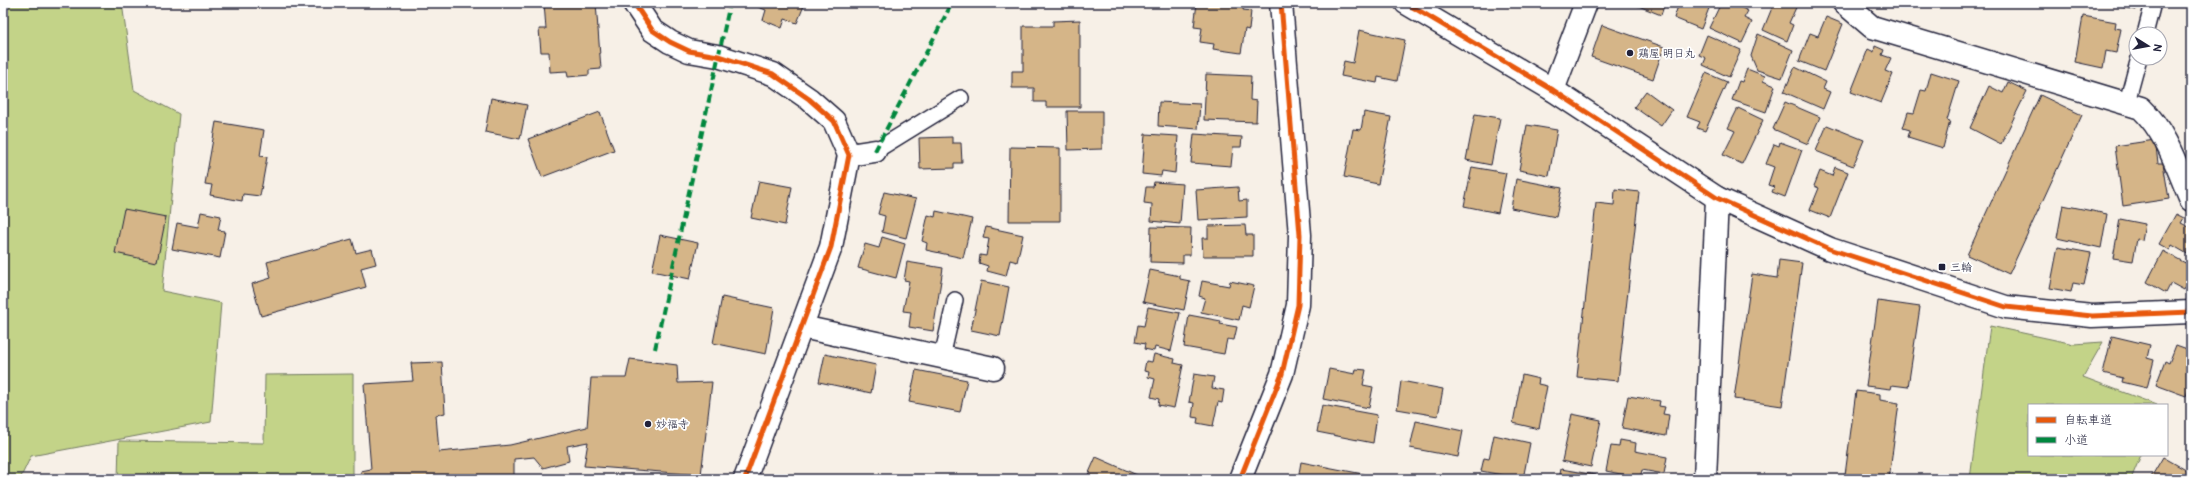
<svg xmlns="http://www.w3.org/2000/svg" width="2194" height="482" viewBox="0 0 2194 482" font-family="Pangolin,'Klee One',sans-serif">
	<rect width="100%" height="100%" fill="#f7f0e7"/>
	<filter id="ink" filterUnits="userSpaceOnUse"><feTurbulence type="fractalNoise" baseFrequency=".025" numOctaves="2"/><feDisplacementMap in="SourceGraphic" scale="8" xChannelSelector="R" yChannelSelector="G"/><feConvolveMatrix kernelMatrix="1 2 1 2 8 2 1 2 1" color-interpolation-filters="sRGB"/></filter>
	<g filter="url(#ink)">
		<g fill="#c3d388" stroke="#727a62">
			<polygon points="3,3 122,3 134,90 179,114 162,291 221,303 211,422 31,456 20,479 3,479"/>
			<polygon points="1990,326 2074,344 2103,342 2083,377 2157,405 2029,405 2029,455 2141,455 2131,479 1970,479"/>
			<polygon points="353,374 353,479 118,479 119,441 264,443 265,375"/>
		</g>
		<g fill="#d5b588" stroke="#22223b">
			<polygon points="544,3 596,3 601,69 589,70 589,75 568,77 567,71 550,72 549,52 541,52 539,29 546,29"/>
			<polygon points="760,3 805,3 797,23 785,19 782,28 763,20 766,10 758,7"/>
			<polygon points="1197,3 1244,3 1243,10 1251,11 1249,30 1245,29 1241,53 1213,49 1214,44 1200,42 1202,28 1194,27"/>
			<polygon points="1631,3 1665,3 1661,15"/>
			<polygon points="1679,3 1711,3 1701,29 1674,18"/>
			<polygon points="1721,3 1732,3 1748,11 1744,18 1752,22 1742,43 1709,28"/>
			<polygon points="1774,3 1798,3 1789,23 1793,25 1787,41 1763,30"/>
			<polygon points="2106,3 2138,3 2136,10"/>
			<polygon points="2083,16 2116,22 2115,28 2121,29 2116,53 2106,51 2103,68 2075,62"/>
			<polygon points="1826,17 1843,24 1824,71 1799,61 1810,33 1818,36"/>
			<polygon points="1080,20 1080,107 1046,107 1046,102 1034,102 1034,88 1012,88 1012,71 1023,71 1023,26 1053,26 1053,21"/>
			<polygon points="1602,25 1664,47 1653,79 1591,57"/>
			<polygon points="1359,30 1405,40 1397,81 1378,77 1377,83 1341,76 1344,61 1353,63"/>
			<polygon points="1758,34 1793,50 1782,78 1757,70 1751,56"/>
			<polygon points="1707,35 1741,50 1729,77 1703,65 1706,58 1699,55"/>
			<polygon points="1875,46 1884,50 1882,55 1891,58 1885,71 1893,74 1881,103 1851,92 1868,49 1874,52"/>
			<polygon points="1795,67 1826,82 1823,89 1830,92 1823,109 1784,92"/>
			<polygon points="1747,69 1765,76 1763,81 1775,86 1766,112 1732,100 1739,81 1742,82"/>
			<polygon points="1931,72 1959,81 1947,120 1950,121 1943,148 1908,137 1910,130 1903,128 1908,112 1914,113 1921,90 1926,91"/>
			<polygon points="1706,73 1727,82 1705,131 1697,128 1700,122 1687,117"/>
			<polygon points="1206,74 1251,76 1250,100 1257,101 1256,122 1204,120"/>
			<polygon points="2008,82 2027,91 2001,144 1970,128 1989,86 2003,93"/>
			<polygon points="1646,91 1672,110 1661,126 1634,107"/>
			<polygon points="2040,95 2082,115 2009,274 1967,255"/>
			<polygon points="491,98 527,105 520,139 485,132"/>
			<polygon points="1159,102 1200,104 1198,129 1158,126"/>
			<polygon points="1785,102 1820,117 1808,144 1773,129"/>
			<polygon points="1738,108 1763,120 1742,164 1723,155 1735,131 1728,128"/>
			<polygon points="1067,111 1102,111 1102,149 1068,150"/>
			<polygon points="600,112 614,150 542,177 528,139"/>
			<polygon points="1364,112 1391,117 1378,184 1344,177 1353,129 1361,130"/>
			<polygon points="1475,114 1500,118 1491,165 1466,160"/>
			<polygon points="216,122 264,130 260,156 267,157 260,196 243,194 242,201 210,195 212,185 205,184"/>
			<polygon points="1527,125 1557,130 1549,176 1519,170"/>
			<polygon points="1827,125 1864,140 1853,166 1816,151"/>
			<polygon points="1145,134 1178,136 1175,173 1162,171 1161,176 1142,174"/>
			<polygon points="1194,134 1242,137 1241,147 1233,147 1231,166 1191,163"/>
			<polygon points="952,137 952,143 961,143 962,163 954,163 954,168 920,169 919,138"/>
			<polygon points="2155,140 2158,163 2163,163 2169,199 2123,206 2115,146"/>
			<polygon points="1780,142 1802,150 1785,197 1772,192 1774,187 1768,185 1774,167 1766,164 1774,144 1779,146"/>
			<polygon points="1010,147 1060,148 1060,221 1009,221"/>
			<polygon points="1472,167 1506,173 1498,213 1464,206"/>
			<polygon points="1835,167 1848,172 1830,218 1810,210 1819,188 1814,186 1820,171 1832,176"/>
			<polygon points="1516,179 1562,188 1556,217 1511,208"/>
			<polygon points="759,181 792,187 785,225 751,218"/>
			<polygon points="1154,182 1183,184 1180,224 1151,221 1152,204 1144,203 1146,187 1153,187"/>
			<polygon points="1238,187 1239,201 1247,200 1247,217 1198,220 1196,190"/>
			<polygon points="1615,189 1639,192 1618,381 1577,377 1596,203 1614,205"/>
			<polygon points="884,192 916,199 906,238 882,232 885,216 878,214"/>
			<polygon points="2063,205 2107,214 2101,248 2057,238"/>
			<polygon points="124,209 166,217 157,262 115,253"/>
			<polygon points="936,211 972,219 963,258 926,250 927,243 922,241 928,215 935,217"/>
			<polygon points="201,212 221,216 218,230 225,231 220,258 172,249 177,223 198,227"/>
			<polygon points="2176,214 2184,218 2181,223 2191,228 2191,256 2172,245 2170,250 2159,244"/>
			<polygon points="2120,219 2145,224 2142,240 2137,239 2133,261 2113,258"/>
			<polygon points="1245,225 1246,235 1253,235 1253,256 1203,256 1202,238 1208,238 1208,226"/>
			<polygon points="986,227 1023,235 1017,262 1010,260 1006,276 987,271 988,266 979,263 980,255 986,256 989,239 983,238"/>
			<polygon points="1151,227 1191,228 1190,255 1183,255 1183,263 1150,262"/>
			<polygon points="660,235 698,243 690,279 652,271"/>
			<polygon points="882,237 905,244 896,278 858,268 865,244 879,248"/>
			<polygon points="352,239 356,253 372,249 376,264 361,268 366,287 261,316 252,284 271,278 267,262"/>
			<polygon points="2058,247 2091,253 2084,285 2073,283 2071,292 2050,288"/>
			<polygon points="2163,251 2191,266 2191,277 2184,290 2171,283 2166,293 2147,282"/>
			<polygon points="1779,260 1802,263 1782,406 1734,399 1752,274 1777,278"/>
			<polygon points="907,262 943,268 933,331 909,327 911,312 903,311 909,281 904,280"/>
			<polygon points="1150,270 1180,276 1180,279 1190,281 1184,310 1143,302"/>
			<polygon points="981,281 1009,287 1000,336 971,330"/>
			<polygon points="1202,281 1229,286 1230,281 1254,286 1249,307 1242,305 1239,320 1201,312 1205,298 1199,296"/>
			<polygon points="722,297 774,308 766,354 713,343"/>
			<polygon points="1878,301 1920,307 1908,387 1892,385 1891,389 1866,386"/>
			<polygon points="1148,307 1180,313 1171,351 1155,347 1154,351 1144,349 1145,344 1135,342 1138,325 1144,326"/>
			<polygon points="1189,315 1221,321 1220,324 1237,327 1234,340 1227,339 1224,354 1184,347"/>
			<polygon points="2112,336 2150,345 2147,358 2154,360 2147,388 2122,382 2123,378 2103,373"/>
			<polygon points="2176,345 2190,350 2188,356 2191,357 2191,382 2186,396 2156,385 2165,361 2169,363"/>
			<polygon points="825,354 876,365 871,393 819,382"/>
			<polygon points="1154,354 1175,359 1174,363 1183,365 1174,408 1158,405 1159,399 1151,397 1155,379 1148,377 1149,372 1144,371 1146,361 1152,362"/>
			<polygon points="630,359 677,365 678,383 712,382 701,475 584,466 588,442 567,446 569,461 543,468 534,457 514,459 514,479 361,479 361,471 371,469 364,384 413,381 411,363 442,362 445,413 436,415 439,452 510,445 587,427 591,378 626,378"/>
			<polygon points="1329,369 1355,374 1356,369 1366,370 1363,385 1373,387 1369,408 1323,399"/>
			<polygon points="916,370 967,380 960,412 909,402"/>
			<polygon points="1194,374 1214,377 1212,388 1224,390 1222,403 1218,402 1213,426 1197,423 1198,418 1192,417 1194,403 1189,402"/>
			<polygon points="1522,375 1539,379 1538,384 1547,386 1539,429 1513,423"/>
			<polygon points="1401,381 1443,389 1438,416 1397,409"/>
			<polygon points="1856,391 1880,394 1880,400 1899,403 1889,479 1845,475"/>
			<polygon points="1628,396 1660,401 1659,406 1665,407 1663,414 1669,415 1666,436 1622,428"/>
			<polygon points="1322,405 1377,415 1373,443 1317,432"/>
			<polygon points="1572,414 1601,420 1591,467 1562,461"/>
			<polygon points="1416,421 1463,431 1458,457 1410,448"/>
			<polygon points="1494,435 1530,443 1523,479 1481,471 1484,458 1489,459"/>
			<polygon points="1620,440 1636,443 1635,451 1667,457 1664,474 1642,470 1640,478 1606,471 1611,446 1619,447"/>
			<polygon points="1096,457 1137,475 1135,479 1098,479 1088,475"/>
			<polygon points="2163,457 2191,473 2189,479 2150,479"/>
			<polygon points="1301,462 1368,475 1367,479 1298,479"/>
			<polygon points="1561,469 1596,475 1595,479 1559,479"/>
		</g>
		<g fill="none" stroke-linecap="round" stroke-linejoin="round">
			<g stroke="#22223b" stroke-width="18">
				<g id="service">
					<polyline points="2145,34 2153,3"/>
					<polyline points="2127,102 2139,58"/>
					<polyline points="875,151 961,98"/>
					<polyline points="942,357 955,300"/>
				</g>
			</g>
			<g stroke="#22223b" stroke-width="25">
				<g id="minor">
					<polyline points="634,3 652,30 670,42 689,51 718,56 773,74 809,99 834,121 849,155 831,247 745,479"/>
					<path d="M 1844,3 L 1872,27 L 2141,108 C 2167,133 2177,168 2191,200"/>
					<polyline points="1553,90 1586,3"/>
					<polyline points="849,155 875,151"/>
					<polyline points="802,327 993,368"/>
					<polyline points="1240,479 1282,374 1298,305 1300,235 1281,3"/>
					<polyline points="1705,479 1717,198"/>
				</g>
			</g>
			<g stroke="#22223b" stroke-width="25">
				<polyline id="tertiary" points="1406,3 1553,90 1717,198 1830,249 2006,307 2092,316 2191,312"/>
			</g>
			<use href="#service" stroke="#fff" stroke-width="15"/>
			<use href="#minor" stroke="#fff" stroke-width="22"/>
			<use href="#tertiary" stroke="#fff" stroke-width="22"/>
			<g stroke="#00873e" stroke-width="4" stroke-dasharray="8 4" stroke-linecap="butt">
				<polyline points="875,151 952,3"/>
				<polyline points="655,349 730,3"/>
			</g>
			<g stroke="#fff" stroke-width="8">
				<g id="cycleway">
					<polyline points="634,3 652,30 670,42 689,51 718,56 773,74 809,99 834,121 849,155 831,247 745,479"/>
					<polyline points="1406,3 1553,90 1717,198 1830,249 2006,307 2092,316 2191,312"/>
					<polyline points="1240,479 1282,374 1298,305 1300,235 1281,3"/>
				</g>
			</g>
			<use href="#cycleway" stroke="#e8590c" stroke-width="5"/>
		</g>
	</g>
	<g fill="#22223b" stroke="#fff" stroke-width="1.5">
		<circle cx="1630" cy="53" r="4"/>
		<rect x="1938" y="263" width="8" height="8" rx="2"/>
		<circle cx="648" cy="424" r="4"/>
	</g>
	<g text-anchor="middle" dominant-baseline="central" stroke-width="3.5" stroke-linejoin="round" paint-order="stroke">
		<g font-size="11" fill="#22223b" stroke="#fff" text-anchor="start">
			<text x="1638" y="53">鶏屋 明日丸</text>
			<text x="1950" y="267">三輪</text>
			<text x="656" y="424">妙福寺</text>
		</g>
	</g>
	<rect width="2194" height="482" fill="none" stroke="#fff" stroke-width="16"/>
	<rect x="8" y="8" width="2178" height="466" fill="none" stroke="#22223b" stroke-width="1.5" filter="url(#ink)"/>
	<rect x="2028" y="404" width="140" height="52" fill="#ffffff" stroke="#a7a7b1"/>
	<rect x="2036" y="417" width="20" height="6" fill="#e8590c" stroke="#a7a7b1"/>
	<text x="2064" y="424" font-size="12" fill="#22223b">自転車道</text>
	<rect x="2036" y="437" width="20" height="6" fill="#00873e" stroke="#a7a7b1"/>
	<text x="2064" y="444" font-size="12" fill="#22223b">小道</text>
	<g transform="translate(2148 46) rotate(101)"><circle r="19" fill="#ffffff" stroke="#a7a7b1"/>
	<path d="M0-3L7 15L0 10L-7 15Z" fill="#22223b"/>
	<text y="-6" font-size="11" font-weight="bold" text-anchor="middle" fill="#22223b">N</text>
	</g>
</svg>
